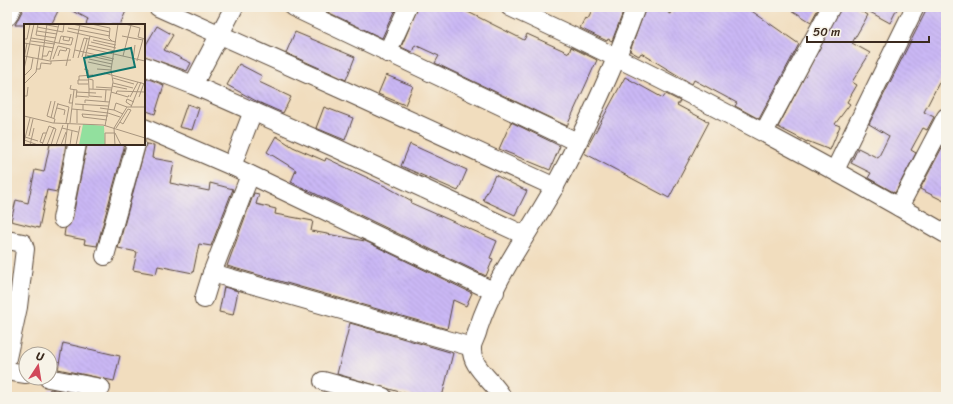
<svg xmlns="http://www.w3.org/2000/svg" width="953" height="404" viewBox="0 0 953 404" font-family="Sriracha,sans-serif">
	<defs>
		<pattern id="building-back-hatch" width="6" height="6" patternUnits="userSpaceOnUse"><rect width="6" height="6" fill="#cab8f5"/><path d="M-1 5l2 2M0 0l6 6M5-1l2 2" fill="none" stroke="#ae9ed2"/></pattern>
	</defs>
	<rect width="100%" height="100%" fill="#f7f3e8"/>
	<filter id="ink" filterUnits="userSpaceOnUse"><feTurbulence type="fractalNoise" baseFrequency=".025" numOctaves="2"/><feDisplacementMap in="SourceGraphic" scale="8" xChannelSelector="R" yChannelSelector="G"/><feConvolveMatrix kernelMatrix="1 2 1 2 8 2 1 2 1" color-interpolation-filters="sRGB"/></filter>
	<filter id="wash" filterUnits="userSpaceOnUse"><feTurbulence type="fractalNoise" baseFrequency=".012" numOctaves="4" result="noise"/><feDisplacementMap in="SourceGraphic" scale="16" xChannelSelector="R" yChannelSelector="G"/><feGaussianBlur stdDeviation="0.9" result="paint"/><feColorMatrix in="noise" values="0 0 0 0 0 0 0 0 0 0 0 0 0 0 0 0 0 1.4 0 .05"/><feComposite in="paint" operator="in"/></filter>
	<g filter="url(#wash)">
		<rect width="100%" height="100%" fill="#f1ddbe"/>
		<g id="blocks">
			<g fill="url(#building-back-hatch)">
				<polygon points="24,7 60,7 51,25 15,25"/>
				<polygon points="66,7 117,7 126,11 120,25 86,25 88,19"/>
				<polygon points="317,7 396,7 382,38"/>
				<polygon points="418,7 458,7 524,40 527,34 569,53 571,47 597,60 567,126 435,63 439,56 415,45 412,52 401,47"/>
				<polygon points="594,7 618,7 624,10 612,41 608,39 607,41 580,28 585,18 588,19"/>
				<polygon points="646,7 660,7 671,14 674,7 746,7 799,44 759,119 735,106 737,103 694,80 692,84 641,53 639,56 630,51"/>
				<polygon points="787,7 819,7 811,22"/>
				<polygon points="841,7 854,7 868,15 852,43 870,53 852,82 857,85 847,102 850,104 835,124 840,126 830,150 807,141 807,142 778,127"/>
				<polygon points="861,7 898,7 890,23"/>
				<polygon points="928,7 946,7 946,69 924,112 934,117 927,130 923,128 911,150 916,153 895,193 868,178 871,173 851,163 858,148 878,158 889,136 869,124"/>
				<polygon points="157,26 173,35 164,50 191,63 187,71 144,56 144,48"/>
				<polygon points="295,32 355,57 346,80 286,53"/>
				<polygon points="239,64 262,76 259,82 291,97 283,113 258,102 227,85"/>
				<polygon points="386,75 413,86 405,105 378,94"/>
				<polygon points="144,77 164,85 155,114 144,110"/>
				<polygon points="625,77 663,98 666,94 680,101 677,105 709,122 669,198 584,153"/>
				<polygon points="187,104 199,108 192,130 179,127"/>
				<polygon points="324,107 353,118 345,140 316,128"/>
				<polygon points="511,122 560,146 550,170 499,149"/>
				<polygon points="276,136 293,147 325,161 326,158 387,187 412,201 411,203 497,241 490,258 493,259 486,276 291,182 296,170 267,152"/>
				<polygon points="946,140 946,202 920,189"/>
				<polygon points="50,144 66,144 57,192 47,190 39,228 11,221 16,200 28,203 35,170 44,172"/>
				<polygon points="87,144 125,144 97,246 84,244 85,240 64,236 65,229 72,221"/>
				<polygon points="146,144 154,145 152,158 174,162 170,183 209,191 210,183 233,189 211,246 199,244 193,273 158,266 156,274 133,270 137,252 118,248"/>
				<polygon points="410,144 467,170 458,191 401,166"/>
				<polygon points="495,175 527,191 515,215 483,200"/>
				<polygon points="254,193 259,194 256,204 276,209 275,214 313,221 311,231 365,241 472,293 466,306 453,300 447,329 227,266"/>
				<polygon points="224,287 238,291 233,315 219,312"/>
				<polygon points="350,323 453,353 442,397 417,397 337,374"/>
				<polygon points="63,343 120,356 114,381 58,369"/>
				<polygon points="50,389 92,397 48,397"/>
			</g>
		</g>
	</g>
	<g filter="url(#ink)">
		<use href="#blocks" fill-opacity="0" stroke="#564536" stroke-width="1"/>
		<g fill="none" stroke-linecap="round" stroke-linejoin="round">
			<g stroke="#564536" stroke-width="20">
				<g id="minor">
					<polyline points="158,7 341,89 555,187"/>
					<polyline points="293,7 577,142"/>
					<path d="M 510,7 C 660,76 803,151 946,234"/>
					<polyline points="8,16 12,7"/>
					<polyline points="387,53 408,7"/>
					<polyline points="144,66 193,85 336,148 524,235"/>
					<polyline points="193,85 234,7"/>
					<polyline points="144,128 232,166 495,292"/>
					<polyline points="764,132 831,7"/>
					<polyline points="232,166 253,111"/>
					<polyline points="835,170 915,7"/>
					<polyline points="899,207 946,117"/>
					<polyline points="62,219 77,144"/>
					<polyline points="7,240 23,243 25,249 18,307 7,358"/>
					<polyline points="105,256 136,144"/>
					<polyline points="212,273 472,347"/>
					<polyline points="204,299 212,273 250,175"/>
					<polyline points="7,371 26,374"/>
					<polyline points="48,378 101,388"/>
					<polyline points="323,381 383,397"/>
					<path d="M 502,397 C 494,381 469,367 472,346 C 473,341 477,335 478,329 C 495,277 529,233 555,186 C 586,128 614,68 636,7"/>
				</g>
			</g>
			<use href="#minor" stroke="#fff" stroke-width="18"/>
		</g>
	</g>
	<g transform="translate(24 24)">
		<rect width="121" height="121" fill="#f1ddbe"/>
		<path d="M 59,100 L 80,102 L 81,121 L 55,121 Z" fill="#92e09e"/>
		<path fill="none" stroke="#a8957e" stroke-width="1" d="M 14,0 L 12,11 L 32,14M 18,0 L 34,3M 48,0 L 86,8M 67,0 L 86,4 L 85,14 L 88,17M 101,0 L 116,4 L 114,13 L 121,15M 13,3 L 39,8 L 40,0M 44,4 L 86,12M 13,7 L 33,10M 43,7 L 92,18M 40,12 L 39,16 L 45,17 L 46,13M 98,12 L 119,16M 7,14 L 20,16 L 34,19 L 47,21 L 49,14 L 37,12 L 35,19M 0,15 L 3,15 L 6,0M 69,16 L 92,21M 7,17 L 31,20M 67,18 L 92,24M 0,19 L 30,24M 64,21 L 91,27M 63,24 L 121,37M 51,26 L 90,35M 62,31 L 89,37M 0,32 L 26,37 L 47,36M 18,32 L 23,32 L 25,27 L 28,28M 34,32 L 36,26 L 42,27 L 43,24M 99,32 L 107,1M 58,33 L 63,15M 49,34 L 56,0M 54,34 L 60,14 L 65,15M 61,34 L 66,12M 0,35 L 3,19M 18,35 L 23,0M 29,35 L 34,22 L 46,25 L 42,42M 65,35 L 88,40M 26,36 L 35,0M 109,36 L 111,21M 113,37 L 119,15M 64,38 L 87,43M 0,45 L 10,0M 12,45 L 16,45 L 17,39 L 27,40 L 27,37M 60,45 L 64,46 L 65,65 L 88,66M 73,45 L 87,46M 80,49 L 121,60M 0,52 L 7,45 L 9,34M 89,54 L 110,60M 65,55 L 69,56 L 69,65M 55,56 L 55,52 L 69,51M 89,59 L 109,64M 0,60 L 12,48 L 16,22M 64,60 L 54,60 L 54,56 L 64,56M 47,61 L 46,65 L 53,66 L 52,74M 88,62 L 103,65M 72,63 L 88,64M 65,65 L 65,72 L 78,73M 52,68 L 72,69M 87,68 L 104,73 L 105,71M 47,70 L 45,79 L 48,79M 92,70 L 93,67 L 121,68M 0,72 L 3,72 L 4,63M 52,72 L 65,73M 106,73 L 114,58M 115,73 L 120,59M 27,77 L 23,92 L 31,95 L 30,99M 81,78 L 82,66M 61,79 L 61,76 L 85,78M 34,80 L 45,83 L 42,99M 51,80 L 84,82M 108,82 L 102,78 L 103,75 L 110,78M 107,83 L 117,58M 33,84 L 41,86 L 40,91M 76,84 L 90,86M 48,85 L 59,86 L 59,80M 59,86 L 84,89M 84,89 L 96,93M 58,90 L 59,93 L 83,96M 58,90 L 84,92M 99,90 L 90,86 L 92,79 L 103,83 L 121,83M 0,92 L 29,99 L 79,101 L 121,114M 27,94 L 31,77M 30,94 L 34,79M 46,99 L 50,66M 53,99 L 53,85M 81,102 L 89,58 L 87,46 L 94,0M 38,104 L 54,108M 92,104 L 94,101 L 104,85 L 107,86 L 99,100 L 96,98M 5,112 L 9,95M 1,113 L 14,117M 0,116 L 14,121M 0,118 L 6,94M 19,119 L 16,118 L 19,109 L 22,109M 6,121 L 10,104M 18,121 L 25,102 L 32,105 L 27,121M 23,121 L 30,103M 32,121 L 39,101M 37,121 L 42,108M 41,121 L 44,99M 46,121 L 48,107M 52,121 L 56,102M 81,121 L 81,109 L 91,109 L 97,121M 91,121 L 90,104 L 103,83"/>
		<path fill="#0f766e" fill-opacity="0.15" stroke="#0f766e" stroke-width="2" d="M 107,24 L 111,43 L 64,53 L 60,34 Z"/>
		<rect width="121" height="121" fill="none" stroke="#3b2a1e" stroke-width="2"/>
	</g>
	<rect width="953" height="404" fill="none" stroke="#f7f3e8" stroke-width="24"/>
	<g transform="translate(38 366) rotate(12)"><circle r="19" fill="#f7f3e8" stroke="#aca397"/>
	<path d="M0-3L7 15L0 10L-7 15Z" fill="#d1495b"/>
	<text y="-6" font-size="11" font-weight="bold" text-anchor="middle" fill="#3b2a1e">U</text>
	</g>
	<path d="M807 36v6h122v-6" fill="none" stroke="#3b2a1e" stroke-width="2"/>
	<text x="813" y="36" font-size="12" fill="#3b2a1e" stroke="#f7f3e8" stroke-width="3" paint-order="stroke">50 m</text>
</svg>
